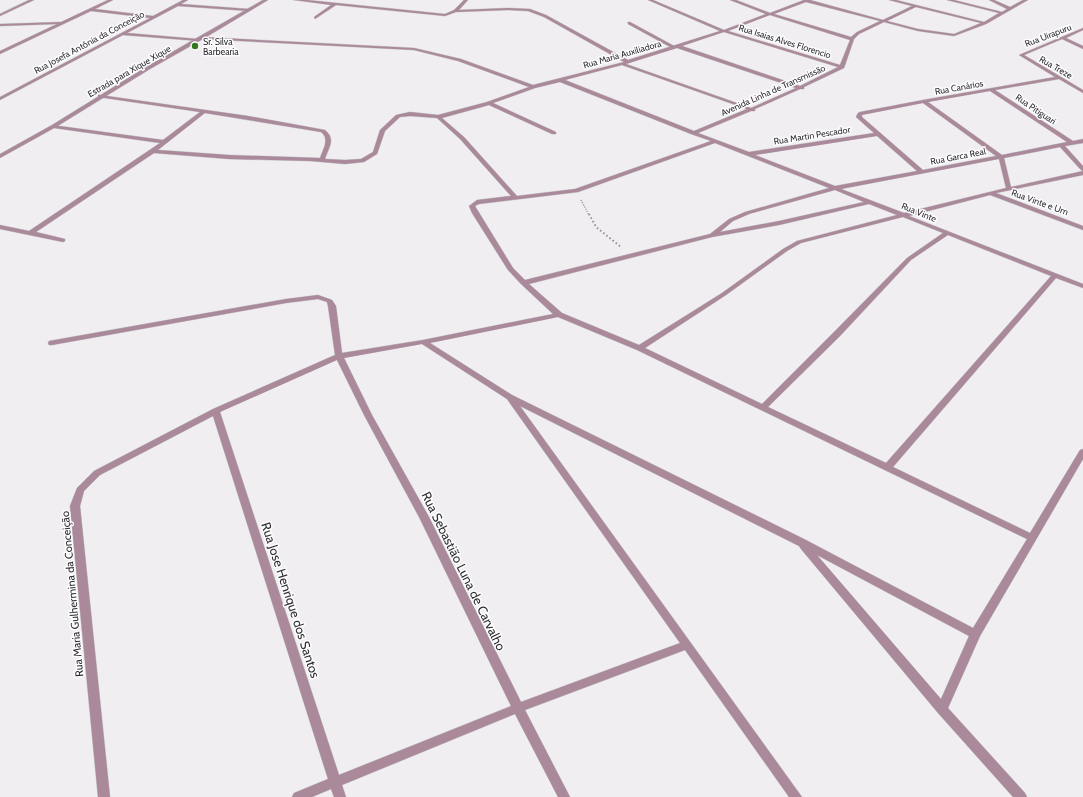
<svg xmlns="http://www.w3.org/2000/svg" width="1083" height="797" viewBox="0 0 1083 797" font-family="Cabin,sans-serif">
	<rect width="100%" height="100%" fill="#f0eef1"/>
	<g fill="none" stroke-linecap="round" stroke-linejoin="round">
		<g stroke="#cdccce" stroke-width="1">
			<polygon id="service" points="628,22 630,22 676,47 672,48 628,24"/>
		</g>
		<g stroke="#cdccce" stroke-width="1">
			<g id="minor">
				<polygon points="29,0 34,0 0,16 0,14"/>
				<polygon points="108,0 113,0 95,9 153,16 183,0 188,0 181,4 249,9 251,10 249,11 178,6 127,33 198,39 200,40 199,41 123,35 0,100 0,97 150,18 91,11 0,54 0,51 57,24 0,26 0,24 61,22"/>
				<path d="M 294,0 L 307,0 L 445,14 L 454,10 L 464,0 L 468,0 L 459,10 L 508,8 L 530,9 L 546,15 L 628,60 L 720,31 L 648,0 L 653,0 L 724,30 L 766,14 L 730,0 L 736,0 L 770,13 L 804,0 L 810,0 L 883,20 L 912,6 L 889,0 L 896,0 L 984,22 L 999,13 L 947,0 L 954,0 L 1002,12 L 1007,9 L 989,0 L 994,0 L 1010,7 L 1023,0 L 1028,0 L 986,24 L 954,36 L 918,31 L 884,22 L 859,34 L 854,39 L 844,68 L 804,87 L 804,89 L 800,89 L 755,109 L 755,111 L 751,111 L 698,133 L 749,152 L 874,133 L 856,117 L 858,113 L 860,112 L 923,100 L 1055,77 L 1019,55 L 1083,28 L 1083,30 L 1066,38 L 1083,46 L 1083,49 L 1062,39 L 1024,55 L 1083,90 L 1083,93 L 1059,79 L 995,90 L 1073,141 L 1083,139 L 1083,143 L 1065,146 L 1083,166 L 1083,171 L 1081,170 L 1060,147 L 1004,158 L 1011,187 L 1083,171 L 1083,175 L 996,193 L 1083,226 L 1083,230 L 990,195 L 909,216 L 1083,284 L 1083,288 L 1056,278 L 893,467 L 1030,533 L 1080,450 L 1083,449 L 1083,459 L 980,636 L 948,708 L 1025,793 L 1027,797 L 1013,797 L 938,713 L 801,549 L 799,546 L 520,406 L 802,797 L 789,797 L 685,650 L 525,710 L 570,797 L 558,797 L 515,714 L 342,785 L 346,797 L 334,797 L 331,789 L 312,797 L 292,797 L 294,793 L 328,779 L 213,416 L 100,475 L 84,491 L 80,506 L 110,797 L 98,797 L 70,506 L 77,488 L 94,471 L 213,409 L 335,355 L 328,306 L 327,302 L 318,299 L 286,303 L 52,345 L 49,345 L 48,343 L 49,341 L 286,299 L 318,295 L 332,300 L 336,306 L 342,353 L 423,340 L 553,314 L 521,284 L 508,270 L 472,213 L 469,206 L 477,200 L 511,196 L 460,139 L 437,118 L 410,116 L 400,117 L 385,131 L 377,154 L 364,162 L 345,164 L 310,161 L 229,159 L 154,153 L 36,232 L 65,239 L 65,241 L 63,242 L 0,229 L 0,225 L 29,231 L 160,143 L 54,128 L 52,127 L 52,125 L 163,140 L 200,112 L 98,97 L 98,95 L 100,95 L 248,116 L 325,130 C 336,139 329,147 325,159 L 345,160 L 361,159 L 373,152 L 380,130 L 396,115 L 410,112 L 438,115 L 487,102 L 529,87 L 458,61 L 414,50 L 201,39 L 200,38 L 202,37 L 414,48 L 461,59 L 533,85 L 624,62 L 544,17 L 528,11 L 508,10 L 456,12 L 445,16 L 336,5 L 315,19 L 314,17 L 331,5 ZM 806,2 L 880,21 L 857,32 L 851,37 L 774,14 ZM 916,7 L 981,23 L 954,34 L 918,29 L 887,21 ZM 770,15 L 850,40 L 840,65 L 728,31 ZM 724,32 L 838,67 L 800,86 L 682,46 ZM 677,48 L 796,88 L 751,108 L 626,64 ZM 622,65 L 747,109 L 694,131 L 565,80 ZM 560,82 L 691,134 L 711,141 L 575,189 L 517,196 L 464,137 L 442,118 L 489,105 L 552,134 L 556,134 L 556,132 L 493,103 L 535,88 ZM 990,91 L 1067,142 L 1002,155 L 928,102 ZM 923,103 L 996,156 L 923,170 L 862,117 L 862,115 ZM 205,113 L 321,132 C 330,139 323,149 320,158 L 229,155 L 158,150 ZM 877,136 L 917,171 L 835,186 L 755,155 ZM 715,143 L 829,188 L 745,212 L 729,219 L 710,234 L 525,280 L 513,268 L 475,206 L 479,204 L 578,192 ZM 999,159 L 1006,188 L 904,213 L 841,189 ZM 835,190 L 864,202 L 779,221 L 720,232 L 733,221 L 749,214 ZM 869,204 L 897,215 L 797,241 L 783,249 L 722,293 L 639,345 L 562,313 L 529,284 L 712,237 L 779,225 ZM 903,217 L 943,233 L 907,258 L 834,332 L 762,404 L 645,348 L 726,295 L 787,251 L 801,243 ZM 948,235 L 1051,276 L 886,463 L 768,407 L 840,336 L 911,260 ZM 558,317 L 637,350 L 1027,539 L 973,628 L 804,539 L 512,395 L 430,343 ZM 422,344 L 507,399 L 680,643 L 521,702 L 429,517 L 372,415 L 344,358 ZM 337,360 L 364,415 L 419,517 L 511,706 L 339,775 L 220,412 ZM 817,555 L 969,636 L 941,699 Z"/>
			</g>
		</g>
		<g stroke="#cdccce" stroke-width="1">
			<polygon id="tertiary" points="263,0 268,0 203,39 150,69 56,127 0,158 0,154 52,125 146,67"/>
		</g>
		<polyline stroke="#939193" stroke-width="1.5" stroke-dasharray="1 1.5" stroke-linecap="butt" points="581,200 589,215"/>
		<polyline stroke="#939193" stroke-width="2" stroke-dasharray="1.5 2.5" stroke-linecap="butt" points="589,214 596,227 621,247"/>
		<use href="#service" fill="#a9899a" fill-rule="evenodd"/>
		<use href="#minor" fill="#a9899a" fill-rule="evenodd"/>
		<use href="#tertiary" fill="#a9899a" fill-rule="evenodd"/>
	</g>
	<circle fill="#337a1d" stroke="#fdfcff" stroke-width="1.5" cx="195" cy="46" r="4"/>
	<g text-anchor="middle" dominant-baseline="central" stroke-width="3" stroke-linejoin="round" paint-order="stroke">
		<g font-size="9" fill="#302f30" stroke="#fdfcff">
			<text transform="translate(1048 35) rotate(-21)">Rua Uirapuru</text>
			<text transform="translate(785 41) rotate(17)">Rua Isaias Alves Florencio</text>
			<text transform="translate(89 42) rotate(-28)">Rua Josefa Antônia da Conceição</text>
			<text transform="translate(622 54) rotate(-16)">Rua Maria Auxiliadora</text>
			<text transform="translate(1056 67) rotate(30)">Rua Treze</text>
			<text transform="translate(129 71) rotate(-30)">Estrada para Xique Xique</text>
			<text transform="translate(959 87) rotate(-10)">Rua Canários</text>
			<text transform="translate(773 90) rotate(-24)">Avenida Linha de Transmissão</text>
			<text transform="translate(1036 109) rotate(34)">Rua Pitiguari</text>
			<text transform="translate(812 135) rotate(-9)">Rua Martin Pescador</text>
			<text transform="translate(958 156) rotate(-11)">Rua Garca Real</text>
			<text transform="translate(1040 202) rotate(20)">Rua Vinte e Um</text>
			<text transform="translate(919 212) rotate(22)">Rua Vinte</text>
		</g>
		<g font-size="9" fill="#302f30" stroke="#fdfcff" text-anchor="start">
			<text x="203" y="41">Sr. Silva<tspan x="203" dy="10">Barbearia</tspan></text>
		</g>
		<g font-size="11" fill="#302f30" stroke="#fdfcff">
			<text transform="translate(72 594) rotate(-95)">Rua Maria Gulhermina da Conceição</text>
		</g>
		<g font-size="13" fill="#302f30" stroke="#fdfcff">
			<text transform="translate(464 571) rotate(64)">Rua Sebastião Luna de Carvalho</text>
			<text transform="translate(291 600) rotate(72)">Rua Jose Henrique dos Santos</text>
		</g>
	</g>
</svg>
